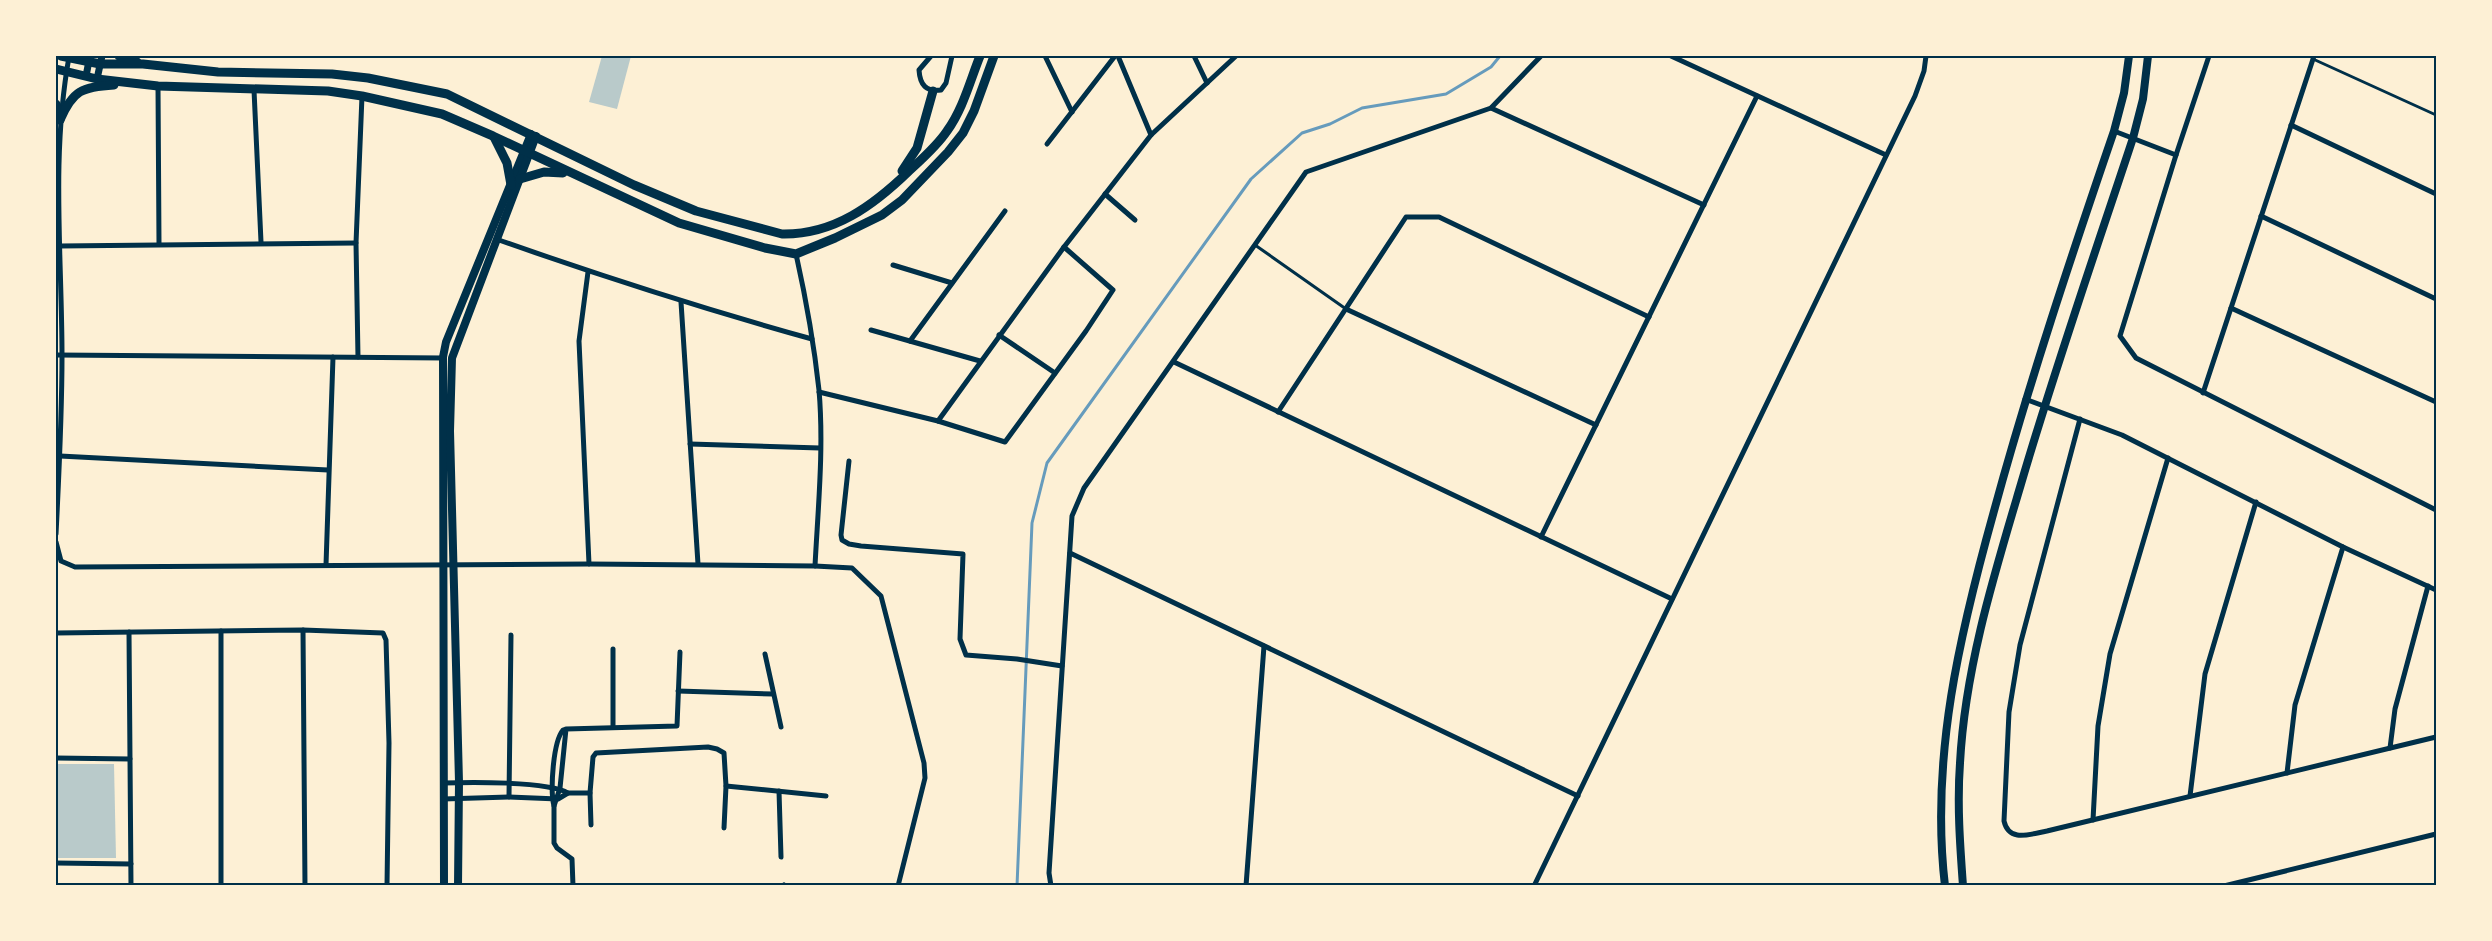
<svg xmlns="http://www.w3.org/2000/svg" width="2492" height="941" viewBox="0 0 2492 941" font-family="Bitter,serif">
	<rect width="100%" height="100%" fill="#fdf0d5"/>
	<g fill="#b9caca">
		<polygon points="602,56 631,56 617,109 589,102"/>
		<polygon points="56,764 114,764 116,858 56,858"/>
	</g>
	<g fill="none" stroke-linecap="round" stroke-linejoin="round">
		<polyline stroke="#669bbc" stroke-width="3" points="1017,886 1032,523 1047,463 1251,179 1302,133 1330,124 1362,108 1446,94 1491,67 1500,56"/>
		<g stroke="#003049" stroke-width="3">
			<polyline points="2313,59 2436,115"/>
			<polyline points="1255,245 1346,309"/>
		</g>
		<g stroke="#003049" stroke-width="5">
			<path d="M 931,56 L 919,70 C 920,85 926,92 941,90 L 946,83 L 952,56"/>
			<polyline points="1045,56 1072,112"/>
			<polyline points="1118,56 1151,135"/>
			<polyline points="1194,56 1207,83"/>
			<polyline points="1671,56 1886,155"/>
			<polyline points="2209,56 2176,155 2120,336 2136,358 2436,510"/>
			<polyline points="158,86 159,244"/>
			<polyline points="254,90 261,242"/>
			<polyline points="1491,108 1704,205"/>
			<polyline points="2291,125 2436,194"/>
			<polyline points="2114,131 2176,155"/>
			<polyline points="1047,144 1115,56"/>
			<polyline points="1105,194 1135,220"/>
			<polyline points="2261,216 2436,299"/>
			<path d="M 496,239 C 601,276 704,309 812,339"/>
			<polyline points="60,246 356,243"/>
			<path d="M 796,254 C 806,299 814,344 819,390 C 824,448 818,508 815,566"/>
			<polyline points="893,265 952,283"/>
			<polyline points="588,272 579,341 589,564"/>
			<polyline points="681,302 698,564"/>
			<polyline points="2231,308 2436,402"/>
			<polyline points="1346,309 1596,425"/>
			<polyline points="871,330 980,361"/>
			<polyline points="999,335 1055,373"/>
			<polyline points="910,341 1005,211"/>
			<polyline points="56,355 444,358"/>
			<polyline points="358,357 356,243 362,96"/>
			<polyline points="1174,362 1672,599"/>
			<polyline points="819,392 938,421 1005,442 1086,331 1113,290 1064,247"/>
			<polyline points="2203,393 2314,56"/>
			<polyline points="2025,399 2122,435 2343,547 2436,590"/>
			<polyline points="1278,412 1406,217 1439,217 1649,317"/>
			<path d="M 2080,419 L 2020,645 L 2009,712 L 2004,821 C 2009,843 2030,834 2047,831 L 2436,737"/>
			<polyline points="938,421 1064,247 1151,135 1236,56"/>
			<polyline points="690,444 820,448"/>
			<polyline points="60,456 328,470"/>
			<polyline points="849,461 841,535 842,540 849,544 861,546 963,554 960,639 966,655 1017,659 1062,666"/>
			<path d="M 56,534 C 59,475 62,416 62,356 C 62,257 51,156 69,57"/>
			<polyline points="1541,537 1757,96"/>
			<polyline points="56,542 61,561 75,567 589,564 815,566 852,568 881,596 924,763 925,778 898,886"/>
			<polyline points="1070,553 1578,796"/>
			<polyline points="326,565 333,357"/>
			<polyline points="303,630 305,886"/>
			<polyline points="129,632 131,886"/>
			<polyline points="56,633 303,630 383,633 386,640 389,743 387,886"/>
			<polyline points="613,649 613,726"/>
			<polyline points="765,654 781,727"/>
			<polyline points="678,691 773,694"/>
			<path d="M 566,729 L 560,788 L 554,806 C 550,790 553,742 563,730 L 566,729 L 677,726 L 680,652"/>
			<polyline points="2390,748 2395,709 2428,586"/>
			<polyline points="56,758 130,759"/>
			<polyline points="2287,773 2295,705 2343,547"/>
			<path d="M 443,783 C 468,782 549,781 568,793 L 558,799 L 509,797 L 443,799"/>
			<polyline points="726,786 826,796"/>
			<polyline points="779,791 781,857"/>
			<polyline points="568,793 590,793"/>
			<polyline points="2190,796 2205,674 2256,502"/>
			<polyline points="509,797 511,635"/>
			<polyline points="554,806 554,843 557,848 572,859 573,886"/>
			<polyline points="2093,820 2098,726 2110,654 2168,458"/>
			<polyline points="591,825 590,793 593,757 596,753 708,747 717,749 724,753 726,786 724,828"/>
			<polyline points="56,863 131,864"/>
			<polyline points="221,886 221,631"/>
			<polyline points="676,886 715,886"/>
			<polyline points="783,886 784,885"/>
			<polyline points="1051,886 1049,873 1072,516 1084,488 1306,172 1491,108 1541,56"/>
			<polyline points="1246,886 1264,646"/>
			<polyline points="1534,886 1915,96 1924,71 1926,56"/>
			<polyline points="2224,886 2436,834"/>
		</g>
		<g stroke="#003049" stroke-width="7">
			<polyline points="86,76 90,56"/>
			<polyline points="97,79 102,56"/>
		</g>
		<g stroke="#003049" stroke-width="8">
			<polyline points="444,886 443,357 446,342 531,134"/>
			<polyline points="458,886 459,782 450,431 452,358 536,136"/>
			<path d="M 1945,886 C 1930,758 1960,633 1994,511 C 2029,383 2071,257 2114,131 L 2124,93 L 2129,56"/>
			<path d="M 1963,886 C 1960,845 1957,804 1960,763 C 1965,668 1994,575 2021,484 C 2055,368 2095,253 2133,138 L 2143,99 L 2148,56"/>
		</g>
		<g stroke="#003049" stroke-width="9">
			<path d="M 61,56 L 100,64 L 143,64 L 218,72 L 332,74 L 368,78 L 447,94 L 634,185 L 696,211 L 782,234 C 834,235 874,205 909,171 C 923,158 937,146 947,131 C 963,109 970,81 980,56"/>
			<polyline points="119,56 137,62"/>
			<polyline points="56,69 97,79 158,86 328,91 362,96 442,114 493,136 679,223 765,248 796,254 835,238 882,215 902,200 948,152 963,133 974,111 994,56"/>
			<polyline points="56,104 60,120"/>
			<path d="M 60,120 C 73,90 82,87 114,85"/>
			<polyline points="494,137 507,163 511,185"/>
			<polyline points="902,171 917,148 933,91"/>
			<polyline points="520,179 544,172 563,173"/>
		</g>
	</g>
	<rect width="2492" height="941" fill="none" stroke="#fdf0d5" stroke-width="114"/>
	<rect x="57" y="57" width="2378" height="827" fill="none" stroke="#003049" stroke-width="2"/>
</svg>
